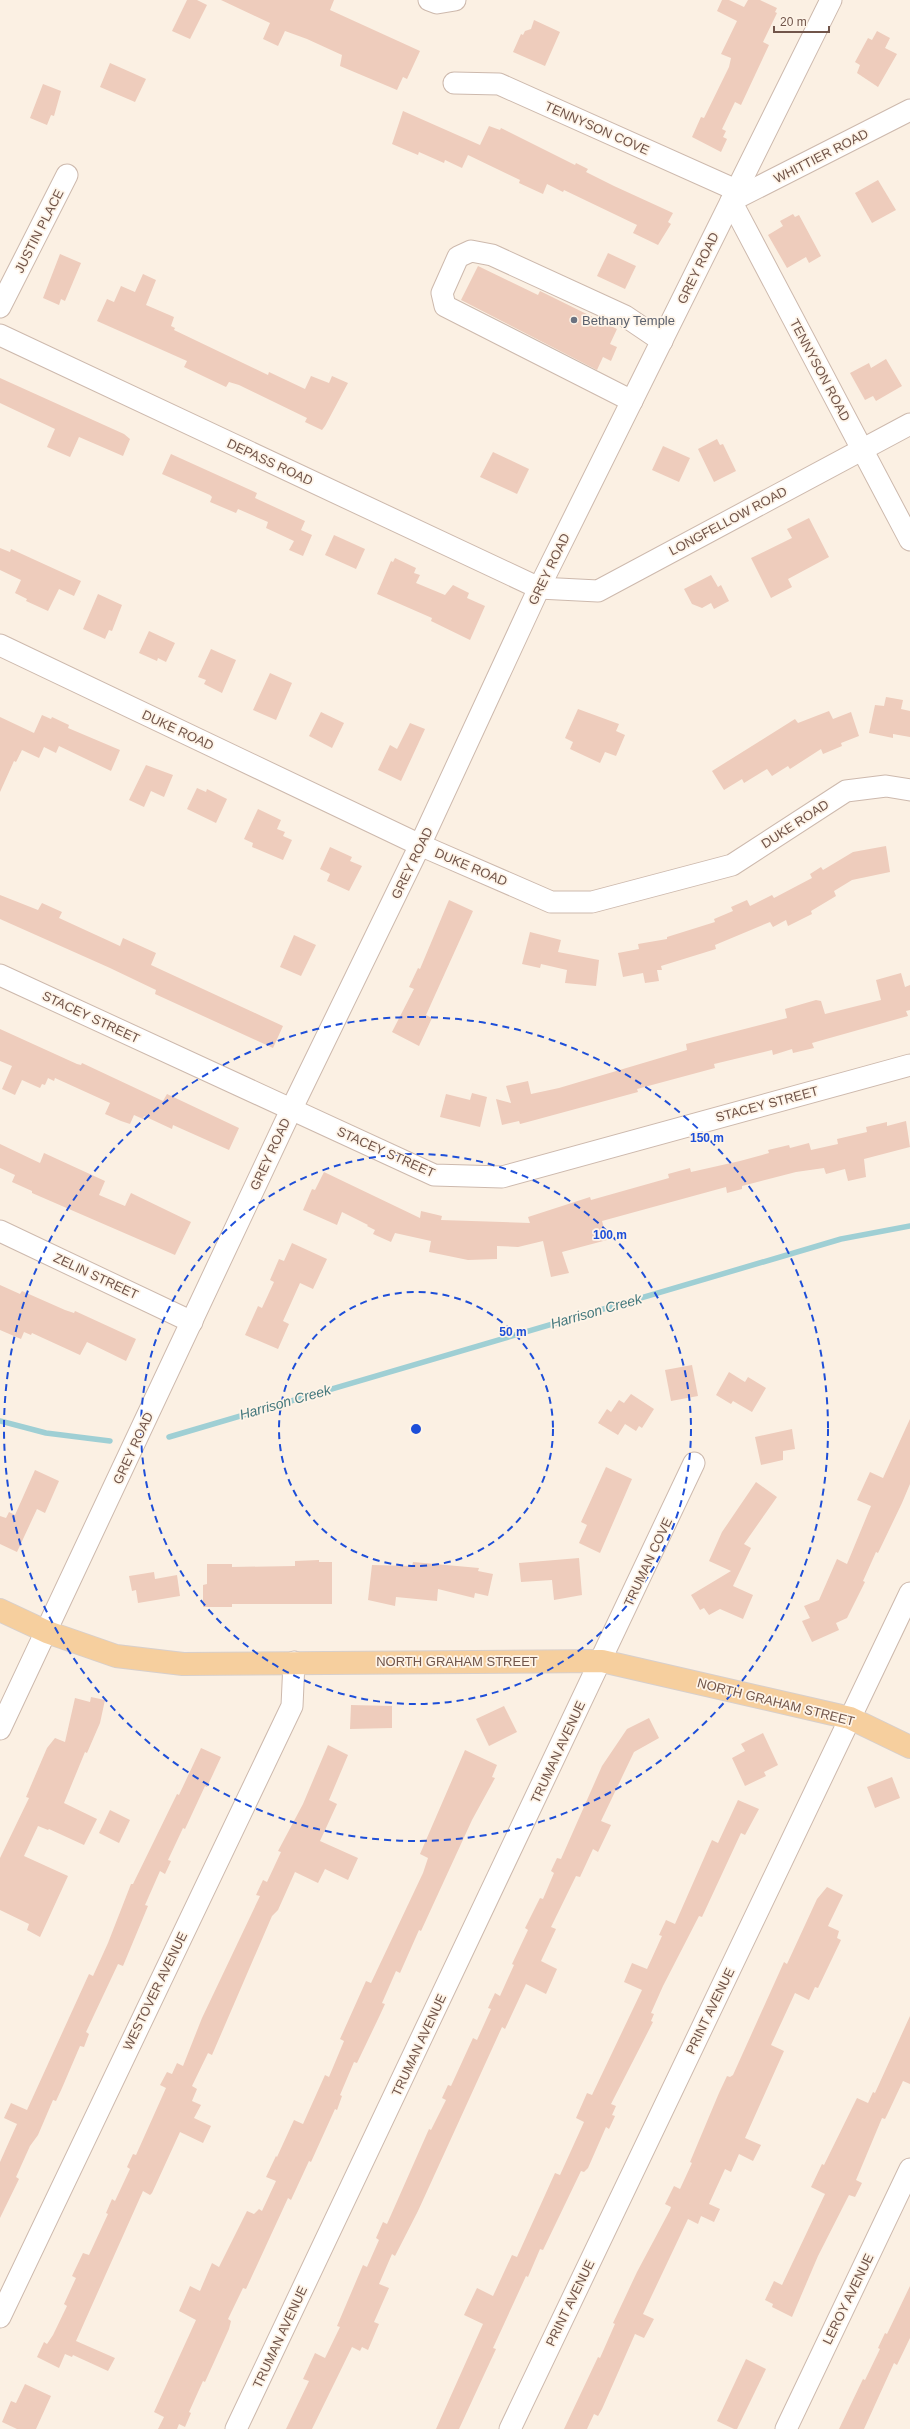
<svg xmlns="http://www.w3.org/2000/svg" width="910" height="2429" viewBox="0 0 910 2429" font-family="Arial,sans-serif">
	<rect width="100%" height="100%" fill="#fbf0e3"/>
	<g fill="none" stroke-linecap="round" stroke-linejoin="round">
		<g stroke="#9fcfd4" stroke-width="5.5">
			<polyline points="0,1421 46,1433 110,1441"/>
			<polyline points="169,1437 841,1239 910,1226"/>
		</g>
	</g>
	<g fill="#eeccbc">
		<polygon points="187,0 197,0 207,5 190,39 172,31"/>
		<polygon points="221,0 334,0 330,10 420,51 407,79 403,77 397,90 340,66 342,55 307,39 285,31 278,46 263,39 270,23"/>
		<polygon points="722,0 729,0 744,7 748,0 760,0 777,8 775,12 777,13 763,42 769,45 741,105 735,102 722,129 726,131 723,137 727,139 721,152 692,137 701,117 704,118 729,67 731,58 721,54 737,21 717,11"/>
		<polygon points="534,20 560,32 545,66 513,52 521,34 523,35 525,31 531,29"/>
		<polygon points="877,31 890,38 885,48 897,54 878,87 857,73 860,65 855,62 868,38 872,40"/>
		<polygon points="110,63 146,79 135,102 100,87"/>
		<polygon points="43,84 61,91 54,116 51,115 47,125 30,118"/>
		<polygon points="403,111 480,145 489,126 500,130 501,128 575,165 576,163 588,169 586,172 614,186 673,213 668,222 671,224 658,245 633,233 637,225 564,190 563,192 547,184 543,194 519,183 520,180 468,155 462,168 445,160 444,163 419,152 418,155 392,144"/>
		<polygon points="878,180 896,210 872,223 855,193"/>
		<polygon points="793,214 795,217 799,215 821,256 809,263 806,257 787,268 768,235 783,226 780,221"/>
		<polygon points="608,253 636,266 625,289 597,276"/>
		<polygon points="60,254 81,263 65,301 61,299 59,305 43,298"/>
		<polygon points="478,266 538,295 540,291 617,329 610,344 617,347 611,361 603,357 597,370 461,300"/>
		<polygon points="143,274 156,280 146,305 174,317 171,326 175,328 174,330 268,375 269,372 305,389 311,376 329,383 332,376 348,383 325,426 322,430 305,422 307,418 239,385 229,382 226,387 184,367 187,361 97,321 107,299 114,302 121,286 135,292"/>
		<polygon points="886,359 902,386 876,401 873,396 865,400 850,373 869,363 871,368"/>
		<polygon points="0,378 124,434 130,439 123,456 79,437 70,457 47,447 55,429 0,403"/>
		<polygon points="717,439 720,445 723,444 736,471 714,482 698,449"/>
		<polygon points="663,446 690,458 679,482 652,470"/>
		<polygon points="493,452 529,469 517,494 480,477"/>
		<polygon points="171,454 257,493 255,498 305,521 301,530 312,535 303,556 289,550 294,541 266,528 268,522 238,509 236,513 210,502 212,497 210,495 162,474"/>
		<polygon points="809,518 829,557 788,579 792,587 771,598 751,558 792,538 787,529"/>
		<polygon points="334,535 365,549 356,569 325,555"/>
		<polygon points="0,548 10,552 11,549 81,581 74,596 59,589 48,611 26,601 27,599 15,593 21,580 0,570"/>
		<polygon points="395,558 416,568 414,573 420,575 416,583 445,595 453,585 469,593 467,598 485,606 470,640 431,621 432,618 377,594 391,561 393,562"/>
		<polygon points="711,575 718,587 721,585 729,601 714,609 711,603 702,608 692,604 684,589"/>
		<polygon points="98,594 122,605 112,631 109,630 105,639 83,629"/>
		<polygon points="149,631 175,643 166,662 158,658 157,661 139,653"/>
		<polygon points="211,649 236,660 222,693 204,684 206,680 198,677"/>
		<polygon points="270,673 292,683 276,720 253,710"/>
		<polygon points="886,697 903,700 901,709 910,711 910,737 893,734 893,738 869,733 875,705 884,706"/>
		<polygon points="578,709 619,724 616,731 625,735 616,756 605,752 600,763 570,749 573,742 565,738"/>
		<polygon points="829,711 833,719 851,712 859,736 841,743 842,746 823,754 821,749 790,769 788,766 772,776 767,769 744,783 742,779 724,790 712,771 795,719 798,723"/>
		<polygon points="321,712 344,723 332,748 309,736"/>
		<polygon points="42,715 51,719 52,717 69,725 68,728 120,750 111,771 59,746 56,753 44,747 39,758 22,750 16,762 14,761 0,792 0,717 34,733"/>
		<polygon points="410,723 425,729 401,781 378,770 390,745 397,749"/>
		<polygon points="146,765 173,775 164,797 151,791 144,807 129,800"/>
		<polygon points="197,788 206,792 207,789 227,799 216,823 187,809"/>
		<polygon points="258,809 281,820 277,829 285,832 283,836 292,840 283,860 252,847 253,843 244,839"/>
		<polygon points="886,846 890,872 852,880 834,891 836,896 811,911 812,914 788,926 786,920 773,927 770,922 715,945 716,949 661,966 662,970 657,970 659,981 645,983 643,973 623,977 618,953 639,949 638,944 667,939 667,937 715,922 714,919 733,911 731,907 747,900 750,906 772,895 774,898 812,878 810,874 821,867 823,870 853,852"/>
		<polygon points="330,847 352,857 350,861 362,866 349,891 327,881 330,874 320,869"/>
		<polygon points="0,895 38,910 42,903 62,912 59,918 120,946 123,938 156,953 151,965 283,1026 273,1048 155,994 156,990 110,968 0,919"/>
		<polygon points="449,900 473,911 426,1015 432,1018 419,1046 392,1032 414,989 409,987 418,968 420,969"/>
		<polygon points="530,932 561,940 558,952 599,960 596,986 565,983 567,970 541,964 540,968 522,964"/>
		<polygon points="294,935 316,945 301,976 280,967"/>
		<polygon points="901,973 905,987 910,985 910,1010 906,1011 908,1016 812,1043 814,1048 793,1053 792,1049 773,1055 772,1050 714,1064 715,1068 637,1089 638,1092 535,1120 520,1124 519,1121 502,1125 496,1099 511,1103 506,1086 528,1081 531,1094 559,1088 687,1050 686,1044 787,1018 785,1009 816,1000 821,1001 825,1014 881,1000 876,980"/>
		<polygon points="0,1029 77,1064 81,1065 82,1063 163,1101 167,1094 239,1128 229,1150 173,1125 172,1129 144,1116 143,1119 134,1115 130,1124 121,1121 105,1114 110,1103 55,1078 54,1081 48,1078 45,1085 42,1084 40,1088 22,1080 15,1095 2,1089 12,1066 0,1061"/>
		<polygon points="472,1093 487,1097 480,1127 440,1117 446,1094 470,1100"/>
		<polygon points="906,1121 910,1147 864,1159 866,1177 848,1181 845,1169 826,1174 824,1168 796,1172 742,1186 742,1189 727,1193 726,1187 602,1221 607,1240 562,1252 569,1273 551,1277 543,1241 518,1247 497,1246 497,1259 468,1260 429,1252 431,1241 395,1233 391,1242 373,1234 375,1230 367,1226 368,1225 342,1212 337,1225 303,1210 312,1189 315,1190 324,1172 420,1218 421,1211 442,1216 441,1220 530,1223 528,1217 590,1197 591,1200 669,1178 668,1174 690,1168 691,1172 740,1161 769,1153 768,1150 789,1145 790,1148 809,1143 811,1150 838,1144 837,1139 867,1132 866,1127 887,1122 887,1126"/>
		<polygon points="0,1144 40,1163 44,1153 105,1181 99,1195 125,1206 131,1193 191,1222 175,1255 32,1193 32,1191 12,1182 15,1175 0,1168"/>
		<polygon points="292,1243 327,1259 313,1289 300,1283 283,1321 289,1324 278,1349 245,1335 258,1306 262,1308 274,1282 270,1280 279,1259 284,1261"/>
		<polygon points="0,1285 20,1294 22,1291 65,1310 74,1313 75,1311 136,1339 126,1361 87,1342 80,1355 32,1333 31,1335 24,1332 21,1339 0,1330"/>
		<polygon points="692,1365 698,1396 671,1401 665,1370"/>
		<polygon points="729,1372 745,1382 748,1377 766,1388 752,1412 733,1401 731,1404 716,1395"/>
		<polygon points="631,1394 654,1409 642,1428 639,1426 636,1431 625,1424 618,1435 598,1423 607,1409 611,1412 619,1400 624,1403"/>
		<polygon points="910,1419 910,1484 902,1503 878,1553 876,1552 863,1581 865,1582 847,1618 836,1623 839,1630 812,1642 802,1621 810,1618 804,1606 819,1600 837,1559 847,1564 871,1506 857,1500 870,1472 883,1478"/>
		<polygon points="792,1429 795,1449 783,1451 783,1460 761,1465 755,1437"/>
		<polygon points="606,1467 632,1479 600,1553 579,1543 587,1525 581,1522"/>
		<polygon points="35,1470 59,1481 45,1513 37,1509 17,1552 0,1544 0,1516 6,1518 9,1512 15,1515"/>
		<polygon points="756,1482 777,1497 744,1544 751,1548 733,1586 753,1595 743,1619 720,1609 709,1615 704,1608 700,1610 691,1595 731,1571 709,1561 722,1532"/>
		<polygon points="579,1558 582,1595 554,1600 552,1580 521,1582 519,1563"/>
		<polygon points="319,1560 319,1562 332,1562 332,1604 232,1604 232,1607 203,1607 203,1585 207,1584 207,1564 232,1564 232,1567 295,1566 295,1561"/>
		<polygon points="413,1562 479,1568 478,1571 493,1574 488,1596 475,1593 474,1598 438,1589 437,1601 396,1597 395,1606 368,1600 372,1565 412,1566"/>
		<polygon points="154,1572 155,1579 177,1575 180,1596 138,1603 136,1590 132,1591 129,1576"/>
		<polygon points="91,1697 105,1700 100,1723 87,1753 85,1752 64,1803 97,1819 84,1845 49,1829 48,1830 38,1826 24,1856 68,1876 40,1937 27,1930 29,1924 0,1910 0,1858 29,1798 26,1797 47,1748 55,1738 65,1742 75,1698 90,1702"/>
		<polygon points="351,1705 392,1706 392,1728 350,1729"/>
		<polygon points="504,1706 517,1732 489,1746 476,1719"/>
		<polygon points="649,1718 659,1738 634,1752 601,1821 611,1825 598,1852 593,1849 580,1877 576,1876 551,1927 556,1929 541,1961 557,1969 546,1994 526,1984 505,2029 502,2027 418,2211 395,2256 392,2254 379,2284 389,2288 374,2322 379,2324 368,2350 362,2347 360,2351 352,2347 312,2429 286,2429 309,2381 303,2379 315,2353 325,2358 340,2327 337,2326 363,2265 367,2267 379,2240 376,2238 383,2222 387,2224 429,2129 431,2130 446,2100 442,2098 448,2085 451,2086 473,2038 477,2040 491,2009 488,2008 495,1993 500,1996 514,1965 512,1964 528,1930 525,1928 540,1898 543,1899 554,1873 551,1871 557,1858 561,1859 602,1766 627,1729"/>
		<polygon points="763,1733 778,1765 764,1772 766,1776 745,1786 732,1758 745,1751 741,1744"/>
		<polygon points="328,1745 348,1755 329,1800 337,1804 320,1841 358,1858 348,1880 325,1869 318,1883 295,1872 278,1910 272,1916 212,2055 208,2053 192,2086 197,2089 192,2101 201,2105 194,2118 211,2126 203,2143 180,2132 152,2193 150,2195 143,2191 76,2341 115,2358 108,2371 73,2355 72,2357 65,2354 59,2368 37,2357 44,2342 47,2344 53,2335 67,2306 64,2304 76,2278 72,2276 83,2253 89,2255 108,2214 106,2213 112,2199 115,2201 130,2169 127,2167 133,2154 136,2155 166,2088 160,2085 167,2072 172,2074 177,2063 183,2066 202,2018 260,1896 256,1895 263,1880 267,1882 281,1852 278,1851 303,1804"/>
		<polygon points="201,1748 221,1757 207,1787 205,1786 185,1829 183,1828 168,1860 171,1861 165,1874 160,1871 145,1905 148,1906 123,1966 118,1964 86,2032 89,2034 84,2047 80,2046 62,2088 56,2101 53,2100 38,2135 30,2146 16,2177 19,2179 0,2218 0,2162 17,2124 4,2118 11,2103 27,2110 89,1974 93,1976 108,1943 131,1884 133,1884 177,1794 179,1795"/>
		<polygon points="465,1750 497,1765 492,1777 495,1778 472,1820 421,1931 419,1930 400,1973 396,1971 382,2003 385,2004 379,2017 357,2063 354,2062 340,2095 342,2096 337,2110 335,2109 311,2162 309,2161 291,2200 288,2198 246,2289 243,2288 228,2319 231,2321 229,2329 205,2382 203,2381 189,2412 191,2413 185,2427 179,2424 177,2429 158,2429 164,2417 154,2412 196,2320 179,2311 190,2286 200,2291 212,2263 219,2267 247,2211 254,2214 259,2209 262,2211 276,2181 266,2177 276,2156 277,2157 294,2120 303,2124 325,2075 329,2077 344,2041 340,2039 366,1981 371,1983 423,1873 428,1858 420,1854"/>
		<polygon points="892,1777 900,1798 875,1808 867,1787"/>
		<polygon points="738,1800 759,1809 745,1835 741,1833 702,1917 699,1916 663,1986 651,2013 654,2014 651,2021 653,2022 611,2104 616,2106 612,2115 615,2116 609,2129 606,2127 588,2168 584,2172 581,2171 543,2250 540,2249 528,2277 526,2276 493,2348 496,2349 459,2429 436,2429 483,2324 464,2315 477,2288 493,2296 512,2255 517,2257 555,2173 560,2175 584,2122 576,2118 587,2093 592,2095 642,1990 624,1982 632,1963 647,1969 662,1936 659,1935 666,1920 675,1924 712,1840 718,1843"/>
		<polygon points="110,1810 130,1820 119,1843 99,1833"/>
		<polygon points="827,1887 843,1895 828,1926 839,1931 837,1938 841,1940 818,1988 815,1987 809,2000 795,1993 771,2045 784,2051 745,2138 761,2145 753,2161 739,2154 731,2172 725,2169 709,2204 720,2209 714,2222 701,2216 698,2224 688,2219 643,2314 654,2319 644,2338 635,2334 602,2409 598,2416 594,2414 587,2429 564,2429 598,2357 600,2358 615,2324 613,2323 637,2272 670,2210 671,2207 665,2204 674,2186 680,2189 692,2163 690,2162 719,2093 727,2076 730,2077 733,2075 784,1962 787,1964 817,1899"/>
		<polygon points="910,2016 910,2084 903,2081 887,2115 885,2119 882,2118 856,2180 862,2183 855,2197 849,2195 818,2256 792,2317 772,2307 773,2304 765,2300 774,2281 782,2285 825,2194 811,2187 822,2164 824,2165 857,2098 868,2103 873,2092 875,2093"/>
		<polygon points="910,2286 910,2338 897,2365 894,2363 864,2429 839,2429 863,2379 865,2380 880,2349 878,2348 885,2333 887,2334"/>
		<polygon points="746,2359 766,2369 737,2429 734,2429 717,2421"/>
		<polygon points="25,2384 51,2396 36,2429 17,2429 2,2422 11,2401 16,2403"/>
	</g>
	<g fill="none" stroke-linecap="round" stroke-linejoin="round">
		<g stroke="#cdb9ad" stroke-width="23">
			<g id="minor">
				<polyline points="429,0 437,3 455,0"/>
				<polyline points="454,83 499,84 736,190"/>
				<polyline points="910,110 731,201 910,540"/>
				<polyline points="0,307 67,175"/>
				<polyline points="0,335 539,588 598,591 910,424"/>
				<polyline points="632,401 445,306 442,293 458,257 471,251 492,255 625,316 662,341"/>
				<polyline points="0,645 420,845 551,902 592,902 732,865 846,791 886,786 910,790"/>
				<polyline points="0,975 434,1175 502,1177 910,1065"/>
				<polyline points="0,1231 192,1322"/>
				<polyline points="0,1729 291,1110 420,845 539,588 831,0"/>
				<polyline points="0,2317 292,1706 294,1662"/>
				<polyline points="236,2429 694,1463"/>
				<polyline points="510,2429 910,1593"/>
				<polyline points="786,2429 910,2169"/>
			</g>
		</g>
		<g stroke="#d7cfcc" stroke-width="24">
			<polyline id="major" points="0,1610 47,1632 116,1656 183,1664 602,1661 850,1718 910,1747"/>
		</g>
		<use href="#minor" stroke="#fff" stroke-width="21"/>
		<use href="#major" stroke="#f6cf9e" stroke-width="22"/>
	</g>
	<g fill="none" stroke="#1d4ed8" stroke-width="2" stroke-dasharray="7 5">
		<circle cx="416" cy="1429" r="137"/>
		<circle cx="416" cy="1429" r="275"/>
		<circle cx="416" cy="1429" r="412"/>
	</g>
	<circle fill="#6b7280" stroke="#fef4e8" stroke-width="1.5" cx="574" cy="320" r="4"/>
	<g text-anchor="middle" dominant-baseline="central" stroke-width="3.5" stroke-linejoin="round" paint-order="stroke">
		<g font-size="13" fill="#71554a" stroke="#fef4e8">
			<text transform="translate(597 128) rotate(24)">TENNYSON COVE</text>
			<text transform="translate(821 156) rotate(-27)">WHITTIER ROAD</text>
			<text transform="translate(39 231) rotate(-63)">JUSTIN PLACE</text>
			<text transform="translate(698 268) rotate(-64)">GREY ROAD</text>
			<text transform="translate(820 370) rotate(62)">TENNYSON ROAD</text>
			<text transform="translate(270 462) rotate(25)">DEPASS ROAD</text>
			<text transform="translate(728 521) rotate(-28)">LONGFELLOW ROAD</text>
			<text transform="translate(549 569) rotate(-64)">GREY ROAD</text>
			<text transform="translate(178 730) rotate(25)">DUKE ROAD</text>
			<text transform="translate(795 824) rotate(-33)">DUKE ROAD</text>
			<text transform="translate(412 863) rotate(-64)">GREY ROAD</text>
			<text transform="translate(471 867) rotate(23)">DUKE ROAD</text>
			<text transform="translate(91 1017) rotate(25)">STACEY STREET</text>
			<text transform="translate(767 1104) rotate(-15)">STACEY STREET</text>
			<text transform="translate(386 1152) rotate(24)">STACEY STREET</text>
			<text transform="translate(270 1154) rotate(-65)">GREY ROAD</text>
			<text transform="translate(96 1276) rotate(25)">ZELIN STREET</text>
			<text transform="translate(133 1448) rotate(-65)">GREY ROAD</text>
			<text transform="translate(648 1562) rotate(-65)">TRUMAN COVE</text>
			<text x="457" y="1661">NORTH GRAHAM STREET</text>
			<text transform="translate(776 1702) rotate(14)">NORTH GRAHAM STREET</text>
			<text transform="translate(558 1752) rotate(-65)">TRUMAN AVENUE</text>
			<text transform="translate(155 1991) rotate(-64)">WESTOVER AVENUE</text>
			<text transform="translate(710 2011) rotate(-64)">PRINT AVENUE</text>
			<text transform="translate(419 2045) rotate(-65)">TRUMAN AVENUE</text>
			<text transform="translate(848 2299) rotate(-64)">LEROY AVENUE</text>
			<text transform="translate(570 2303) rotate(-64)">PRINT AVENUE</text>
			<text transform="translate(280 2337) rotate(-65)">TRUMAN AVENUE</text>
		</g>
		<g font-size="13" fill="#5b616d" stroke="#fef4e8" text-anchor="start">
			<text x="582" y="320">Bethany Temple</text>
		</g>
		<g font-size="14" font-style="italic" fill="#43777c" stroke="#fef4e8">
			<text transform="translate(596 1311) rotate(-16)">Harrison Creek</text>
			<text transform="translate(285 1402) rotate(-16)">Harrison Creek</text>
		</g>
	</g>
	<circle cx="416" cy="1429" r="6" fill="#1d4ed8" stroke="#fef4e8" stroke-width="2"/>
	<g font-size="12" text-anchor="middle" font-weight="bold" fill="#1d4ed8" stroke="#fef4e8" stroke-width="3.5" stroke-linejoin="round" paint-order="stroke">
		<text x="707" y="1142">150 m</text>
		<text x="610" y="1239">100 m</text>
		<text x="513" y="1336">50 m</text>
	</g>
	<path d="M774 26v6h55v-6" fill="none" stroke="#71554a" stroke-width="2"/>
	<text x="780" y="26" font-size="12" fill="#71554a" stroke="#fef4e8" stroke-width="3" paint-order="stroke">20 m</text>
</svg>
